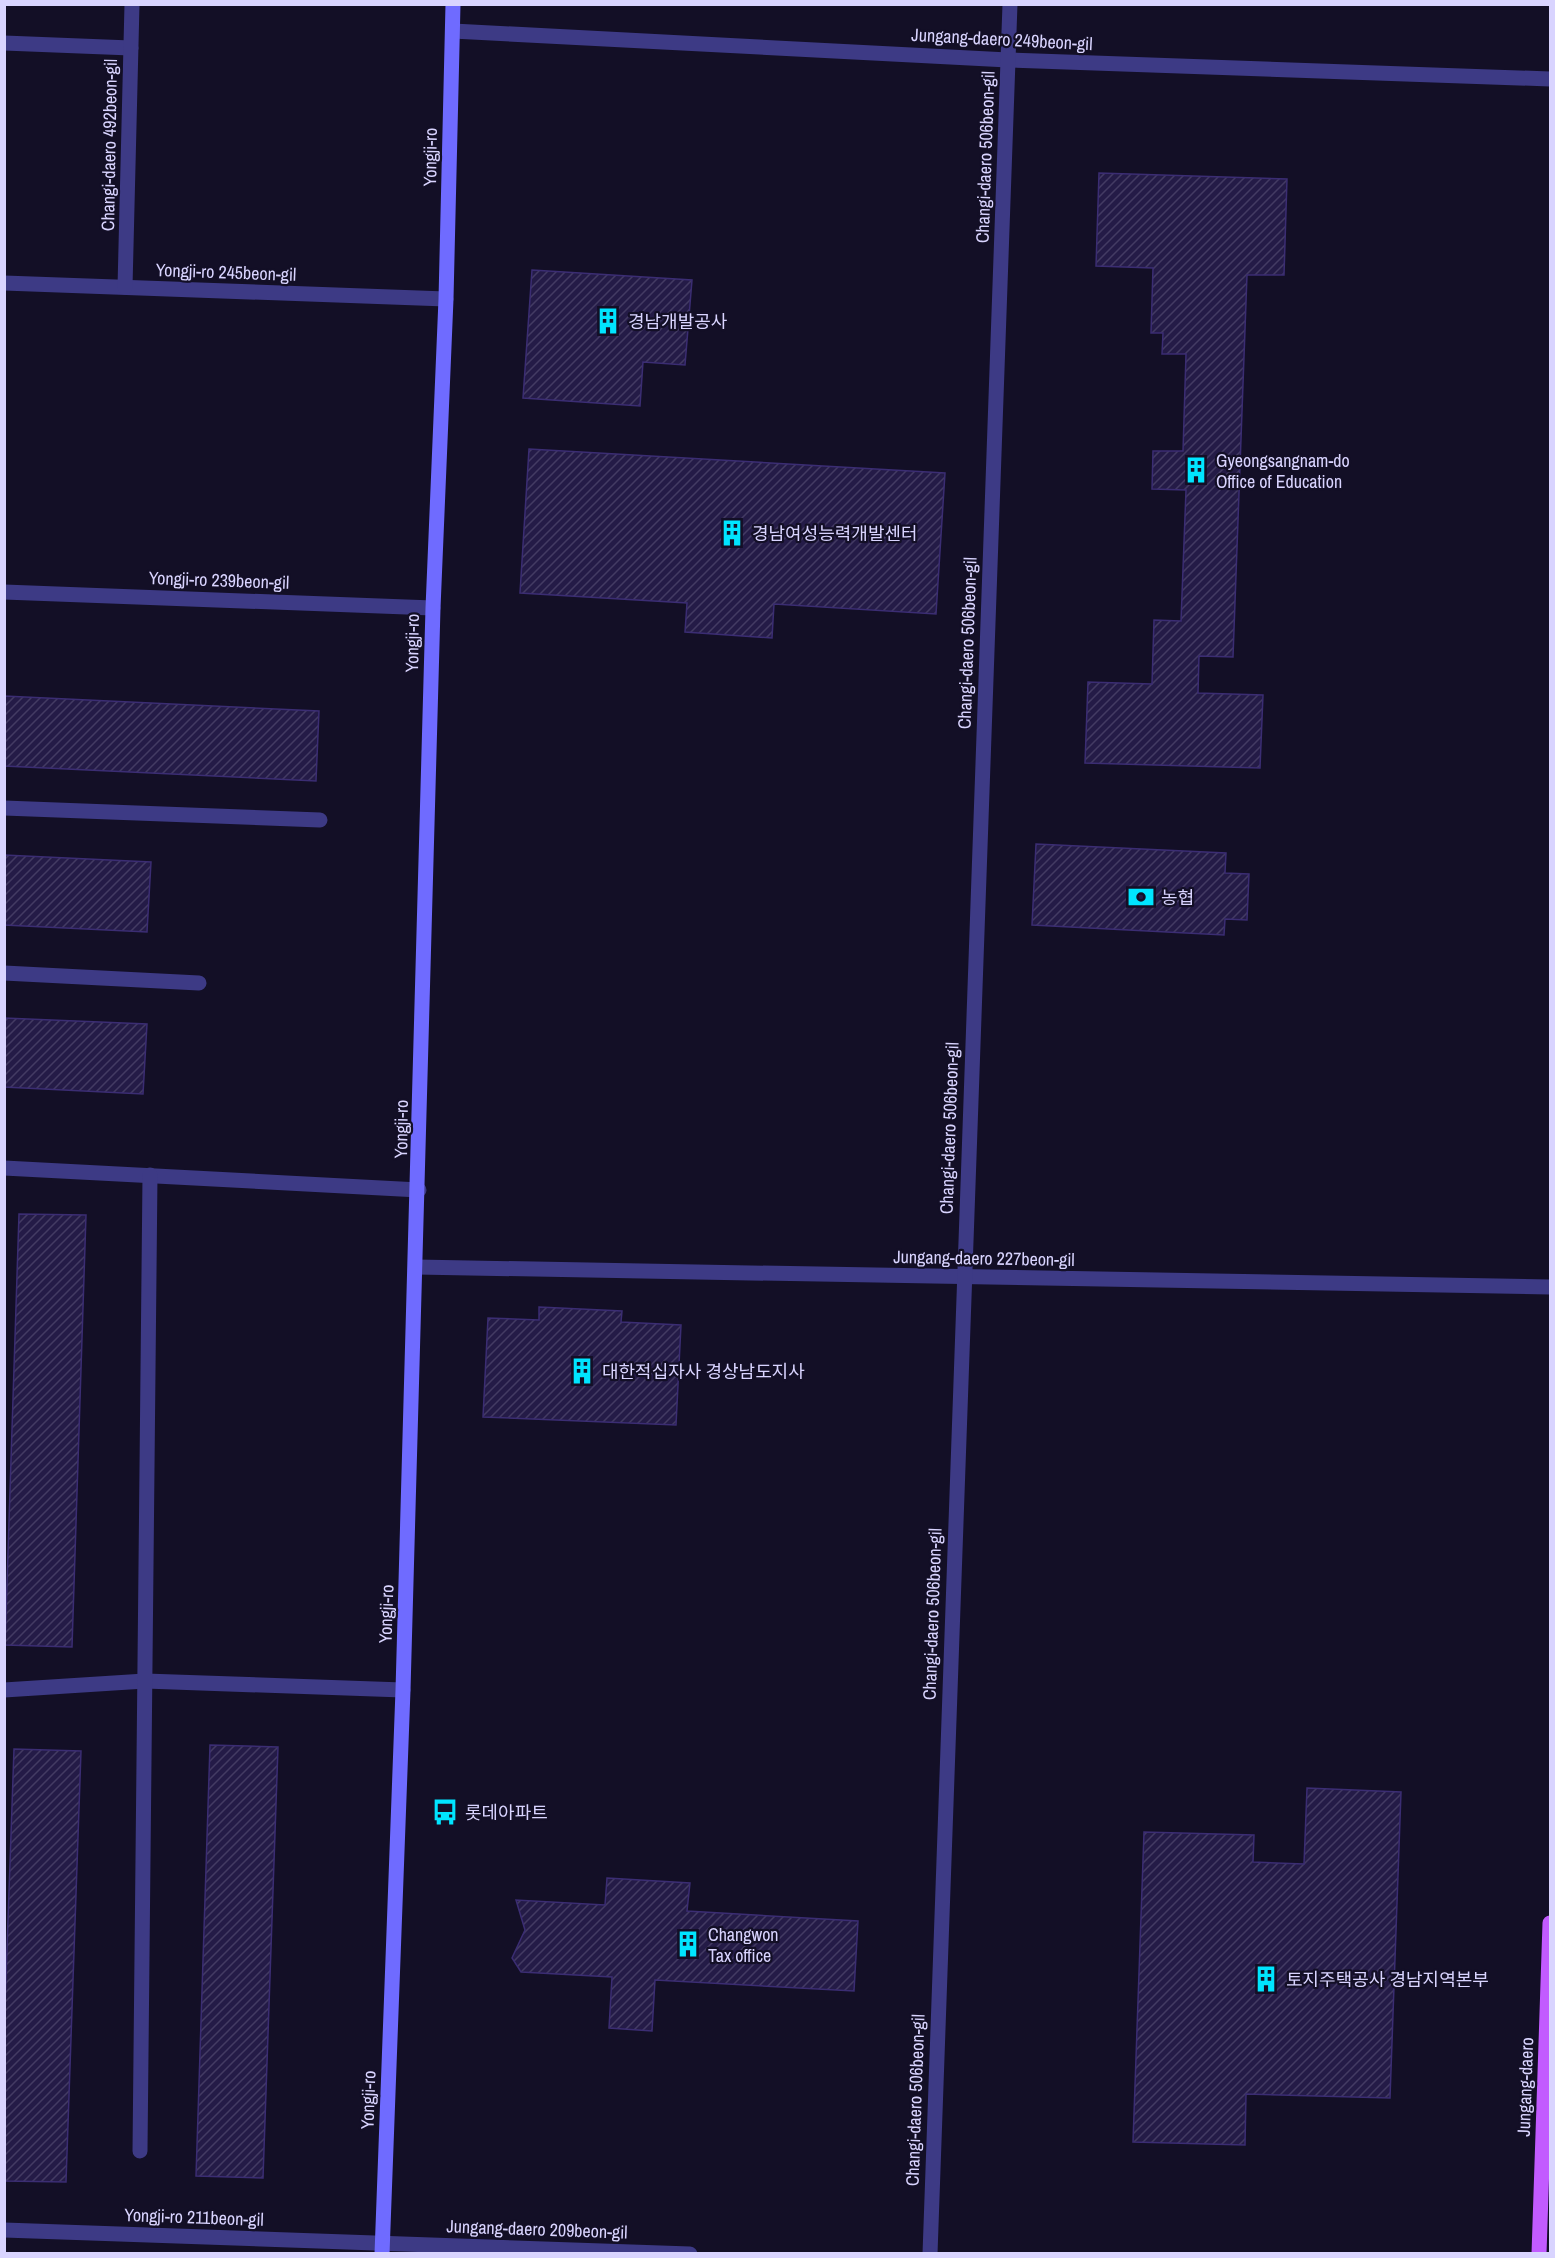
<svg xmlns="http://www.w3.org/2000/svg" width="1555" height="2258" viewBox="0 0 1555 2258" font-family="'Archivo Narrow','Noto Sans KR',sans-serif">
	<defs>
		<pattern id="building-hatch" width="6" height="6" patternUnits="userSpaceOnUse" patternTransform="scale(1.5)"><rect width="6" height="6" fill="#241b47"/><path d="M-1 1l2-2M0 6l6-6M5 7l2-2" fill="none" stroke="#433b63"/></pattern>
	</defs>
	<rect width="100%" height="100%" fill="#130f26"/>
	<g fill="url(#building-hatch)" stroke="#3b2d73" stroke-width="1.5">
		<polygon points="1099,173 1287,179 1284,275 1247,275 1233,657 1199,656 1198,693 1263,695 1260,768 1085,763 1088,682 1152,684 1154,620 1181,621 1186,490 1152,489 1153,451 1183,451 1186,354 1162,354 1163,333 1151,333 1153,268 1096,266"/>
		<polygon points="532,270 692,280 685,365 643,362 640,406 523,398"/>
		<polygon points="529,449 945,473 936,614 774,604 772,638 685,632 687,603 520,593"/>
		<polygon points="4,696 319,711 316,781 4,766"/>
		<polygon points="1036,844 1226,853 1225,873 1249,874 1247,920 1225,919 1224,935 1032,925"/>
		<polygon points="4,855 151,862 147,932 4,925"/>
		<polygon points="4,1018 147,1024 143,1094 4,1087"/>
		<polygon points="19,1214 86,1215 72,1647 5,1645"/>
		<polygon points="539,1307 622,1311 621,1322 681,1325 676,1425 483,1417 488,1318 539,1320"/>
		<polygon points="210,1745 278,1747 263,2178 196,2176"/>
		<polygon points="14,1749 81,1751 66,2182 4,2181 4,2034"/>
		<polygon points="1307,1788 1401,1792 1390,2098 1246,2094 1245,2145 1133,2142 1144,1832 1254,1835 1253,1862 1304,1864"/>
		<polygon points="607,1878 690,1883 687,1911 858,1921 854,1991 655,1980 652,2031 609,2028 612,1977 521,1972 512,1958 525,1930 516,1900 605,1905"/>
	</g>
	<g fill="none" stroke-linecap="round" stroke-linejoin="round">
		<g stroke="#3d3a85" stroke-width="15">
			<polyline points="4,808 320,820"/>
			<polyline points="4,973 199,983"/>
			<polyline points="4,1168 419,1190"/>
			<polyline points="4,1690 145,1681 403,1690"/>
			<polyline points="140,2151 150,1175"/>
		</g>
		<g stroke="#3d3a85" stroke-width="15">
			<polyline points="453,31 1008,60 1550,79"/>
			<polyline points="4,43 131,48"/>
			<polyline points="4,283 446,299"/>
			<polyline points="125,287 132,4"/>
			<polyline points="416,1267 1550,1287"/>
			<polyline points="4,2230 690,2254"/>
			<polyline points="930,2254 1010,4"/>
		</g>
		<polyline stroke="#3d3a85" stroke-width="15" points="4,592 433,608"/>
		<polyline stroke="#6f6bff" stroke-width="15" points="382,2254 403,1690 433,608 446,299 453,4"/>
		<polyline stroke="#c25bff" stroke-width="15" points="1539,2254 1550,1923"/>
	</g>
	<defs>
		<g id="building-bare" transform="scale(2.07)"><path d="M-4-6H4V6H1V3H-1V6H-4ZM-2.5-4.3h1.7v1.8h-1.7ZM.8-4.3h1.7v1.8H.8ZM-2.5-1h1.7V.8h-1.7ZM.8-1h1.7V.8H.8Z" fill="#00e5ff" stroke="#130f26" stroke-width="2.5" paint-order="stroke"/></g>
		<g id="bank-bare" transform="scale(2.07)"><path d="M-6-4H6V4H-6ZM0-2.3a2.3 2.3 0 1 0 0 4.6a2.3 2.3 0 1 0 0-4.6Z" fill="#00e5ff" stroke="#130f26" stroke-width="2.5" paint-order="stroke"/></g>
		<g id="bus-bare" transform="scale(2.07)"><path d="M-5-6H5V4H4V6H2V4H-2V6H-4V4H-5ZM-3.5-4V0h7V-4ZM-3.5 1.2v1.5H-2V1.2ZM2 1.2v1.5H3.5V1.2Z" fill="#00e5ff" stroke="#130f26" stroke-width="2.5" paint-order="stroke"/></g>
	</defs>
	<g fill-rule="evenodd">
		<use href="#building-bare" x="608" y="321"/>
		<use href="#building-bare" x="1196" y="470"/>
		<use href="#building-bare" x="732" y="533"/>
		<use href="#bank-bare" x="1141" y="897"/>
		<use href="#building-bare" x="582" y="1371"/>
		<use href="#bus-bare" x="445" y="1812"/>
		<use href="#building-bare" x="688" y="1944"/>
		<use href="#building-bare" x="1266" y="1979"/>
	</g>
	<g text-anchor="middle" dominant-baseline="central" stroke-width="4.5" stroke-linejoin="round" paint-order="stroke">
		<g font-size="18" fill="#d9d4ff" stroke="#130f26">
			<text transform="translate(1002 39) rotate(3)">Jungang-daero 249beon-gil</text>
			<text transform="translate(109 145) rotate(-89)">Changi-daero 492beon-gil</text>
			<text transform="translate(430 157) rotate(-89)">Yongji-ro</text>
			<text transform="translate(985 157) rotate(-88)">Changi-daero 506beon-gil</text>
			<text transform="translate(226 272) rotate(2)">Yongji-ro 245beon-gil</text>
			<text transform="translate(219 580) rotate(2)">Yongji-ro 239beon-gil</text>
			<text transform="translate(412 643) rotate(-89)">Yongji-ro</text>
			<text transform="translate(967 643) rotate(-88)">Changi-daero 506beon-gil</text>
			<text transform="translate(949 1128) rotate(-88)">Changi-daero 506beon-gil</text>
			<text transform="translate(401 1129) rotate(-89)">Yongji-ro</text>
			<text transform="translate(984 1258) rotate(1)">Jungang-daero 227beon-gil</text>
			<text transform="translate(386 1614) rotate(-88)">Yongji-ro</text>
			<text transform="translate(932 1614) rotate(-88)">Changi-daero 506beon-gil</text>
			<text transform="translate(1525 2087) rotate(-88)">Jungang-daero</text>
			<text transform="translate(368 2100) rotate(-88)">Yongji-ro</text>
			<text transform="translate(915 2100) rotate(-88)">Changi-daero 506beon-gil</text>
			<text transform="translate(194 2217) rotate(2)">Yongji-ro 211beon-gil</text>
			<text transform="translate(537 2229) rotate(2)">Jungang-daero 209beon-gil</text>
		</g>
		<g font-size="18" fill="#d9d4ff" stroke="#130f26" text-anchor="start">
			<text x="628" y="321">경남개발공사</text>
			<text x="1216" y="460">Gyeongsangnam-do<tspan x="1216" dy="21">Office of Education</tspan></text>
			<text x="752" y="533">경남여성능력개발센터</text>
			<text x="1161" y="897">농협</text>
			<text x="602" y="1371">대한적십자사 경상남도지사</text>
			<text x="465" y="1812">롯데아파트</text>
			<text x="708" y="1934">Changwon<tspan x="708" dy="21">Tax office</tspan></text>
			<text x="1286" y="1979">토지주택공사 경남지역본부</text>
		</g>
	</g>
	<rect width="1555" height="2258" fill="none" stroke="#d9d4ff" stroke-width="12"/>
</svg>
